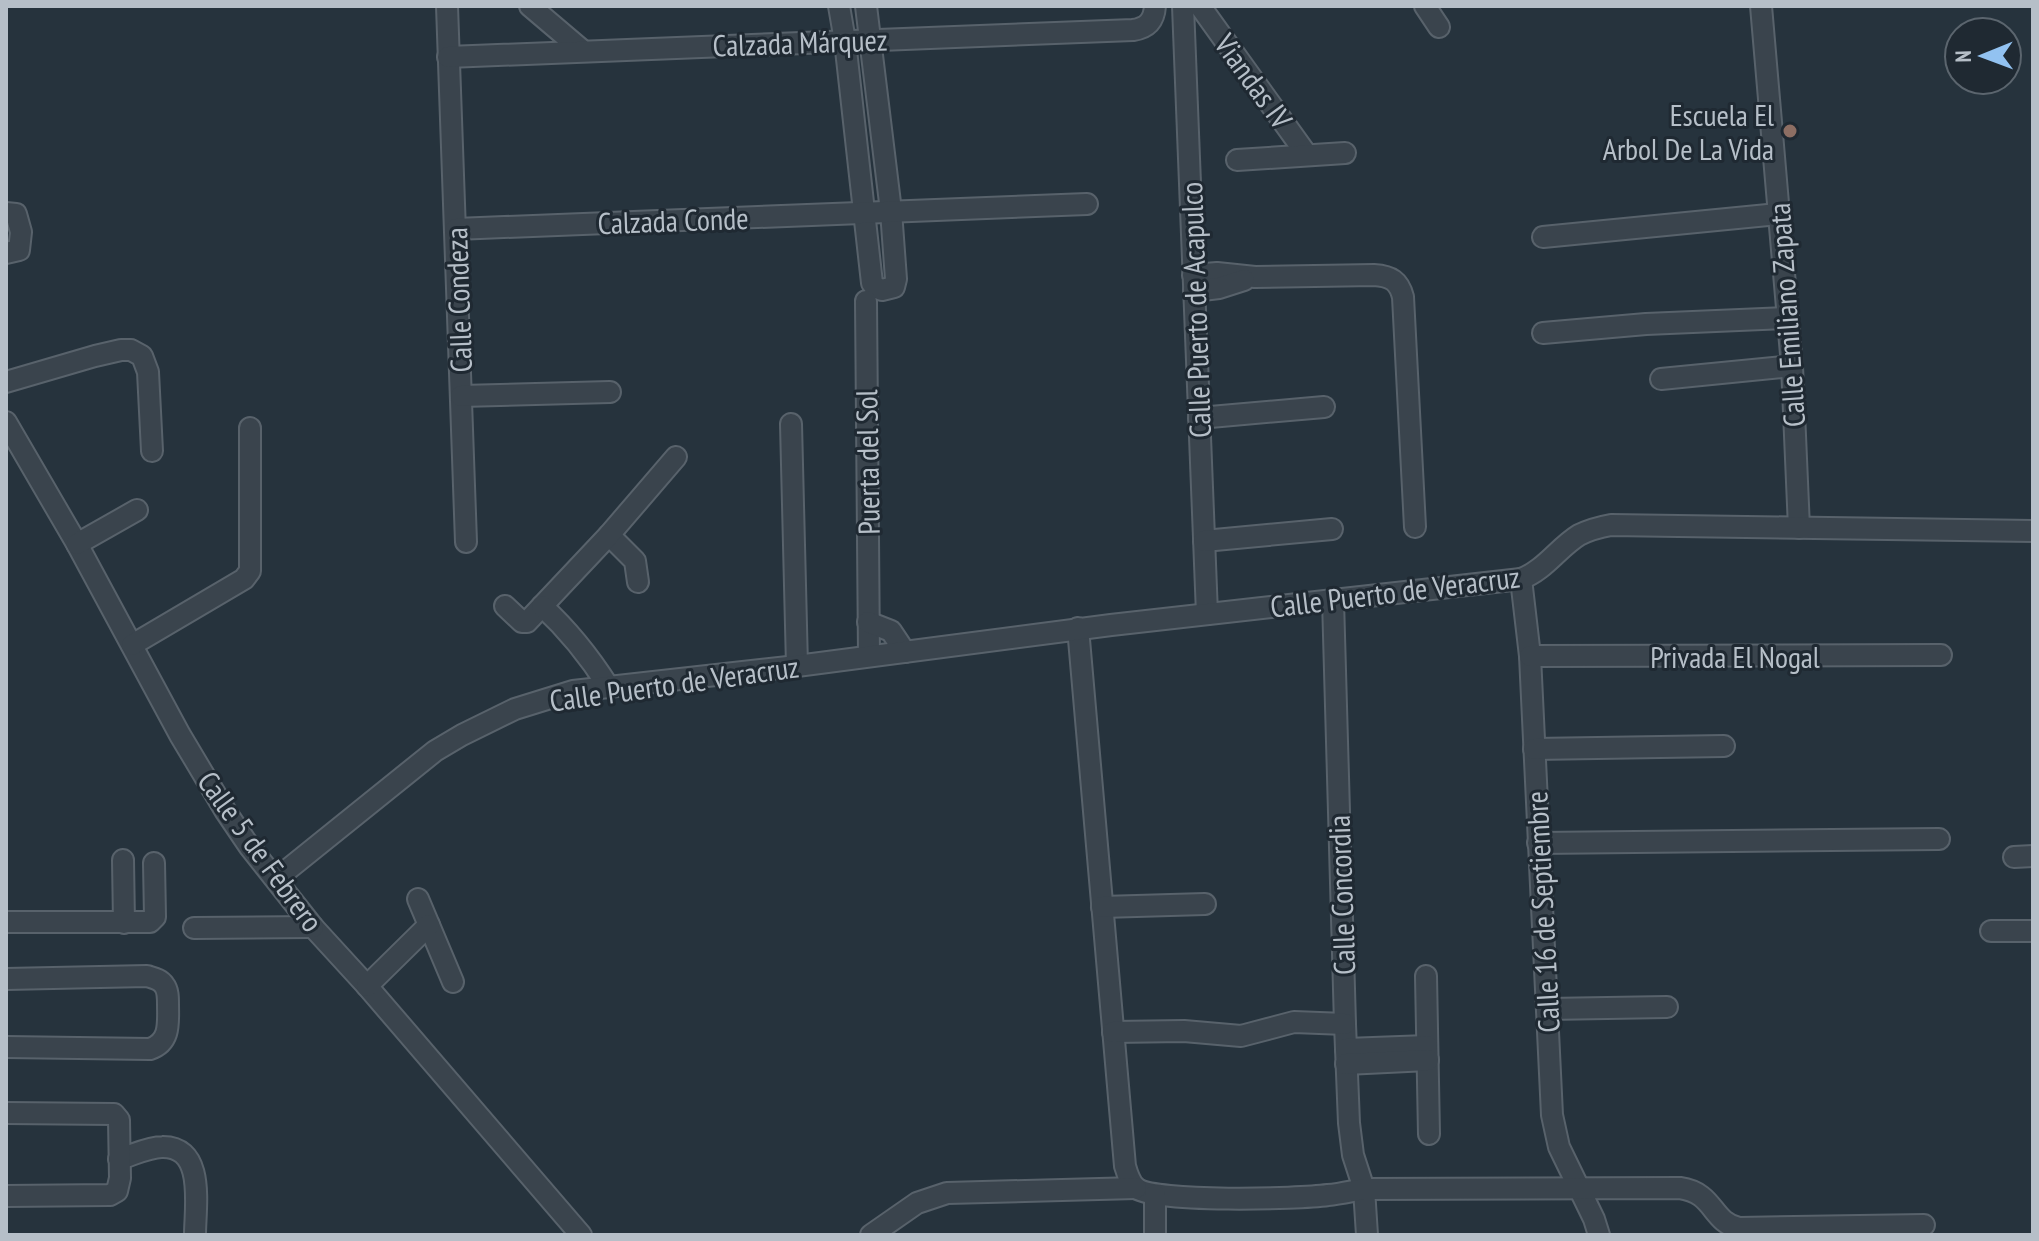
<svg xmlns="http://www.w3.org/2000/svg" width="2039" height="1241" viewBox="0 0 2039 1241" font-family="'PT Sans Narrow',sans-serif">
	<rect width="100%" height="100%" fill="#26333d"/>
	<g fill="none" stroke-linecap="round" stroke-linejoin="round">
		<g stroke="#58626b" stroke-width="24">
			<g id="minor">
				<polyline points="447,6 466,542"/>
				<polyline points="530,6 583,51"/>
				<polyline points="839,6 845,41 872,283 875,287 882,290 894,287 896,279 891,211 866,6"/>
				<polyline points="1183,6 1207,614"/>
				<polyline points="1200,6 1307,155"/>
				<polyline points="1425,6 1439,27"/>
				<polyline points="1761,6 1792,366 1799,528"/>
				<path d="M 448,57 L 1133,30 C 1147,28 1154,21 1155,6"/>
				<polyline points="1237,160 1345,153"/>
				<polyline points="6,213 16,214 21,232 19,250 6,253"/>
				<polyline points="456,229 1087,204"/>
				<polyline points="1543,237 1778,214"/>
				<path d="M 1193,275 L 1217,273 L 1255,277 L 1374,275 C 1391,276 1399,281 1403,297 L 1415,527"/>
				<polyline points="1194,291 1219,288 1244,280"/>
				<polyline points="866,301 869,656"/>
				<polyline points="1543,333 1646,324 1787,318"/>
				<polyline points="1661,379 1792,366"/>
				<polyline points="6,382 95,356 121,350 131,350 142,356 148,372 152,451"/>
				<polyline points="461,396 610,392"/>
				<polyline points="1199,418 1324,407"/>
				<polyline points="6,422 77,544 180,735 226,812 249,846 313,927 367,986 581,1235"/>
				<polyline points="791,424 797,666"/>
				<polyline points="609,535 635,561 638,582"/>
				<polyline points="1204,541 1332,529"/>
				<polyline points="77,544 137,510"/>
				<polyline points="1521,579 1530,656 1552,1115 1559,1147 1594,1219 1599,1235"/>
				<polyline points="1333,600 1345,1024 1349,1123 1353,1155 1364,1189 1367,1235"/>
				<polyline points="505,606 522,622 527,622 609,535 676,457"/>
				<path d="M 542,606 C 568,630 589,656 608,686"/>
				<polyline points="868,622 891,631 905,652"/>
				<path d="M 1078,628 L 1125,1166 C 1127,1173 1130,1183 1136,1188 C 1155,1203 1299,1199 1328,1195 C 1340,1194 1352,1191 1364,1189 L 1680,1188 C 1715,1193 1711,1222 1739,1228 L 1924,1225"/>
				<polyline points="132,645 244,579 250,571 250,428"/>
				<polyline points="1530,656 1941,655"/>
				<polyline points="1534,749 1724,746"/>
				<polyline points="1538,843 1939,839"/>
				<polyline points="2014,857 2033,856"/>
				<polyline points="123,860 124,923"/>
				<path d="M 276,879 L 435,751 L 462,735 L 515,709 L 573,691 L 797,666 L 1111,625 L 1521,579 C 1545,570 1558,548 1579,535 C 1589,530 1600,527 1611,525 L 2033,531"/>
				<polyline points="418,899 453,982"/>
				<polyline points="1102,907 1205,904"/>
				<polyline points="6,922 150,922 155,917 154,863"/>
				<polyline points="194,928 313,927"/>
				<polyline points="1991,931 2033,931"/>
				<polyline points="1426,976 1429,1134"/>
				<path d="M 6,979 L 147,976 C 153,978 160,979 164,985 C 168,990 168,997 168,1004 C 168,1022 171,1042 150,1049 L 6,1047"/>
				<polyline points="367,986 429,925"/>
				<polyline points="1547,1009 1667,1007"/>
				<polyline points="1113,1032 1184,1031 1241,1036 1294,1022 1345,1024"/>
				<polyline points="1346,1049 1427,1046"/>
				<polyline points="1346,1064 1428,1060"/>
				<path d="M 119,1159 C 133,1155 149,1147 162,1147 C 206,1146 195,1207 195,1235"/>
				<polyline points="6,1196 110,1195 117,1191 120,1178 119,1120 114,1114 6,1113"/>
				<polyline points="871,1235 917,1203 947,1193 1136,1188"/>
				<polyline points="1155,1235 1155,1195"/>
			</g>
		</g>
		<use href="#minor" stroke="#3a444d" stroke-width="20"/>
	</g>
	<circle fill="#8d6e63" stroke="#1f2932" stroke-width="3" cx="1790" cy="131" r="8"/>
	<g text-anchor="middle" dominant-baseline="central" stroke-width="6" stroke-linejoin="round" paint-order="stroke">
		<g font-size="30" fill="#b6bfc8" stroke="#1f2932">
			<text transform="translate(800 42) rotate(-2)">Calzada Márquez</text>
			<text transform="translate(1254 81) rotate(54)">Viandas IV</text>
			<text transform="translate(673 220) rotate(-2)">Calzada Conde</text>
			<text transform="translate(458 300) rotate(-92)">Calle Condeza</text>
			<text transform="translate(1195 310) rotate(-92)">Calle Puerto de Acapulco</text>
			<text transform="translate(1786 315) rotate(-94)">Calle Emiliano Zapata</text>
			<text transform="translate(867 462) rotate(-91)">Puerta del Sol</text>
			<text transform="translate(1395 591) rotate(-7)">Calle Puerto de Veracruz</text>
			<text x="1735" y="656">Privada El Nogal</text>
			<text transform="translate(674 683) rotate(-8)">Calle Puerto de Veracruz</text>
			<text transform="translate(261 851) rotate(54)">Calle 5 de Febrero</text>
			<text transform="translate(1341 895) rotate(-92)">Calle Concordia</text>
			<text transform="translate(1542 912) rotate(-93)">Calle 16 de Septiembre</text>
		</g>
		<g font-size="30" fill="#b6bfc8" stroke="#1f2932" text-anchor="end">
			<text x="1774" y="114">Escuela El<tspan x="1774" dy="34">Arbol De La Vida</tspan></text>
		</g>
	</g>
	<rect width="2039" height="1241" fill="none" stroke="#b6bfc8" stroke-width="16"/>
	<g transform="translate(1983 56) rotate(269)"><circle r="38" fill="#1f2932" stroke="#5b656e" stroke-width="2"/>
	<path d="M0-6L14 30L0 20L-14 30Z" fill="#92c2f1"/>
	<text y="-12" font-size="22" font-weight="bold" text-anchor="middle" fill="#b6bfc8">N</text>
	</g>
</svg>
